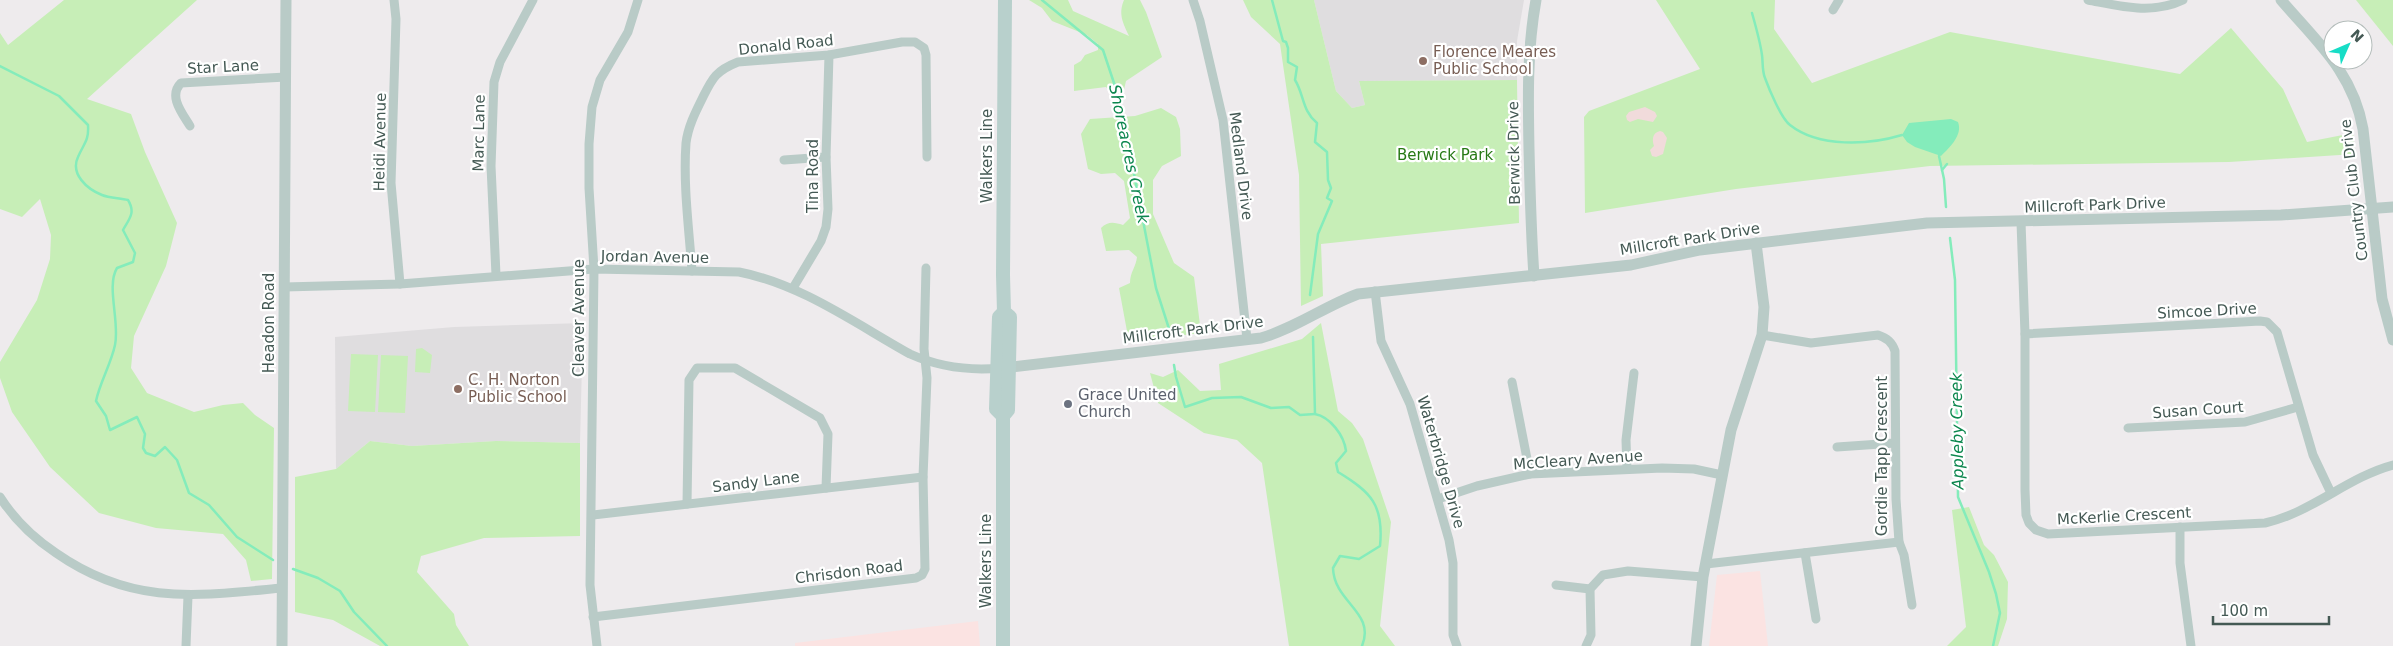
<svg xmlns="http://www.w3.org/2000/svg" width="2393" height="646" viewBox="0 0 2393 646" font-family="'DejaVu Sans',sans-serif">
	<rect width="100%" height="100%" fill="#eeebed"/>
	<g fill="#fbe3e2">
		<polygon points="1760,571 1768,646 1709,646 1717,575"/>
		<polygon points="978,621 980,646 795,646 795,643"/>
	</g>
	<g fill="#dfdddf">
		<polygon points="1314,0 1524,0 1517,41 1517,80 1359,81 1365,105 1352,108 1336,91"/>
		<polygon points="583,323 580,443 496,441 412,446 370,441 336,469 335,337 454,327"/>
	</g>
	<g fill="#c7eeb7">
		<polygon points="64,0 197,0 87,99 131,114 145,152 177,223 166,266 134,336 131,368 147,393 194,412 223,405 243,403 255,415 274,428 272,579 251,581 246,560 223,534 156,528 99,513 50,467 12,412 0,378 0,362 37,300 50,259 51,235 40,199 22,217 0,209 0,33 8,45"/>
		<path d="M 1029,0 L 1068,0 L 1073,11 L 1129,36 C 1123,23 1118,14 1124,0 L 1140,0 L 1146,12 L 1162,57 L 1126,81 L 1123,94 L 1113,95 L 1106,87 L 1074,91 L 1074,65 L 1081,61 L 1085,55 L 1098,50 L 1098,44 L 1087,35 L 1052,21 L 1042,8 Z"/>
		<polygon points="1243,0 1314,0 1336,91 1352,108 1365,105 1359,81 1517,80 1519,223 1321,244 1323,296 1301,306 1299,175 1280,44 1251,17"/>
		<polygon points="1656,0 1775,0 1774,29 1812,83 1950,32 2180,74 2231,28 2283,89 2307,142 2353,133 2355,154 2229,162 1930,166 1736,189 1585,213 1584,117 1589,111 1700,69"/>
		<polygon points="2356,0 2393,0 2393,46"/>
		<path d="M 1161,108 L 1176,117 L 1180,129 L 1181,156 L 1162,166 L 1153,180 L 1153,214 L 1174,263 L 1194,277 L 1201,333 L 1129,342 L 1119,288 L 1130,283 C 1130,272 1136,267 1137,257 L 1129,250 L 1106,251 L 1101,228 C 1108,221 1114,222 1123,225 L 1130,218 L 1124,181 L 1115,173 L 1101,174 L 1088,169 L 1081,134 L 1090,119 L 1135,116 Z"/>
		<polygon points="1321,323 1338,411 1352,423 1363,439 1391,522 1380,626 1395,646 1289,646 1262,463 1237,440 1204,433 1158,403 1150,373 1163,377 1178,370 1200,391 1221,390 1219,364 1302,339"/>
		<polygon points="422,348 432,355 430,373 415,372 416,349"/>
		<polygon points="351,354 378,355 375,412 348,411"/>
		<polygon points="381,355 408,356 405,413 378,412"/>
		<polygon points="370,441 412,446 496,441 580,443 580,536 484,538 421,556 417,572 454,614 456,625 469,646 380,646 333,620 295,612 295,477 336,469"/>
		<polygon points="1969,507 1984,545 1994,555 2008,582 2007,619 1998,646 1947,646 1966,627 1952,510"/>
	</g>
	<g fill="#f1dbdb">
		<polygon points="1645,107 1655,112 1657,116 1653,122 1638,119 1630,122 1627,120 1626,116 1629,112"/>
		<path d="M 1660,131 L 1663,132 L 1667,138 L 1663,154 L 1656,157 L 1652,156 L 1650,150 L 1654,146 C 1652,140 1652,133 1660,131 Z"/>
	</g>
	<path fill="#84ecbb" d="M 1951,119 L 1958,122 C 1963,135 1950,147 1941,156 L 1915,147 L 1907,142 L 1902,135 L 1909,123 Z"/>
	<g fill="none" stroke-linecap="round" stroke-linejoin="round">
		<g stroke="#84ecbb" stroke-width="2.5">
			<polyline points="1042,0 1103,50 1120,101 1156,288 1171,335"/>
			<path d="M 1272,0 L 1283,41 L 1286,42 L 1288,48 L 1288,62 L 1297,67 L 1295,80 C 1304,94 1302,111 1317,123 L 1315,142 L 1327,152 L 1328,180 L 1331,188 L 1327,198 L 1332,201 L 1318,234 L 1310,295"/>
			<path d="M 1752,13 C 1756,27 1760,41 1762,55 C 1763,62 1762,71 1765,78 C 1769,89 1781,118 1790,125 C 1819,148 1869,145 1902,135"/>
			<path d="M 0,66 L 59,96 L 88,125 C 89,141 84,143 78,157 C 70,174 87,189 102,195 C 109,198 120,198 128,200 C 136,213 129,219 123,230 L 135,253 L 133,262 L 117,268 C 106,286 120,322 115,345 C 111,364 100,382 96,401 L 106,416 L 110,430 L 137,417 L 145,434 L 143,448 L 146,453 L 155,456 L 165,447 L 177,460 L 189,493 L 209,505 L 237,537 L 273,560"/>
			<polyline points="1939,156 1944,179 1946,207"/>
			<polyline points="1942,170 1947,164"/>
			<polyline points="1950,238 1955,280 1958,497 1989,572 1996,594 2000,613 1993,646"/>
			<path d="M 1313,337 L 1315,414 C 1330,417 1344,435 1346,451 L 1336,463 L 1338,472 C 1371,492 1384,505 1380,546 L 1359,559 L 1340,556 L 1333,568 C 1334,603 1376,612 1362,646"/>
			<polyline points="1174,365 1176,377 1185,407 1212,398 1241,397 1271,408 1289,407 1300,415 1315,414"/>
			<polyline points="293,569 318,578 340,591 354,612 387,646"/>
		</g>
		<g stroke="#b9cbc7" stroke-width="9">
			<polyline points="394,0 396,19 391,183 400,284"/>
			<polyline points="1193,0 1200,21 1223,120 1247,339"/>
			<path d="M 2088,0 C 2120,6 2152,15 2183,0"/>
			<polyline points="1833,10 1839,0"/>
			<path d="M 190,126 C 182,113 168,96 181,83 L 286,77"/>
			<polyline points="784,160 826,157"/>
			<path d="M 2021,222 L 2025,334 L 2025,490 L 2026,515 L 2029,523 L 2036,530 L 2048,534 L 2265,523 C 2311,513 2348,477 2393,465"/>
			<path d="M 692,271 C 689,229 683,185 686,143 C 688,127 695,113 702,99 C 712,79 715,71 738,62 L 829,55 L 902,42 L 915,42 L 924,48 L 926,55 L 927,157"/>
			<polyline points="496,275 491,166 494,82 500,62 533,0"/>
			<path d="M 284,287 L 400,284 L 594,269 L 739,272 C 801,284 856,324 910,354 C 939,367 969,371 1001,368"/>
			<polyline points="793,288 821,241 826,227 828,209 826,157 829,55"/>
			<polyline points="1375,291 1381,341 1410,404 1449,540 1453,563 1453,635 1457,646"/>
			<polyline points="2025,334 2260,321 2267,322 2277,332 2313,455 2331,493"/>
			<polyline points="1512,382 1530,474"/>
			<polyline points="2128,428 2245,422 2298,407"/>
			<polyline points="1837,447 1895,443"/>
			<polyline points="1627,469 1626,440 1634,373"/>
			<path d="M 0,497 C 14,519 35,539 56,553 C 132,606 196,596 282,588"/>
			<polyline points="1438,499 1477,486 1530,474 1662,468 1694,469 1722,475"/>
			<polyline points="687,504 689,380 697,368 735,368 820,418 828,434 826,488"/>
			<polyline points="593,515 923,477"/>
			<polyline points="2180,527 2180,563 2191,646"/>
			<polyline points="1899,542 1904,555 1912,605"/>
			<polyline points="1805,553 1816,619"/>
			<path d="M 1706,564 L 1899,542 L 1896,499 L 1895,351 C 1892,342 1887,338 1878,335 L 1811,343 L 1762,335"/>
			<polyline points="1556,585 1590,589"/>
			<polyline points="593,617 916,578 922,575 925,569 923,477 927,378 924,349 926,268"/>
			<polyline points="186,646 188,596"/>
			<polyline points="597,646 590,585 594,269 589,188 589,144 592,107 600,80 628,32 638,0"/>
			<polyline points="1586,646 1591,635 1590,589 1603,575 1628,571 1703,577"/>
		</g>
		<g stroke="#b9cbc7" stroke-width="11">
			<path d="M 2281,0 C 2317,42 2353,72 2363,129 L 2382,299 L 2393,340"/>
			<path d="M 1534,276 C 1531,233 1530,191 1529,149 C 1528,99 1527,50 1536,0"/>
			<path d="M 1003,368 L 1261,338 C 1296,328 1325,306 1358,294 L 1631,265 L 1700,250 L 1927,223 L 2281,215 L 2393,207"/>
			<polyline points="282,646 286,0"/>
			<polyline points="1696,646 1703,577 1731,430 1762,335 1764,307 1756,243"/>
		</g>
		<g stroke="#b8d0cc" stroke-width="14">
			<polyline points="1003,416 996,409 999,317 1004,312"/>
			<polyline points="1003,646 1003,416 1008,410 1010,317 1004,312 1003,275 1005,0"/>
		</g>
	</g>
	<g fill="#8d6e63" stroke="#fff" stroke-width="2">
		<circle cx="1423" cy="61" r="5"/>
		<circle cx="458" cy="389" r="5"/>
	</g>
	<circle fill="#6b7280" stroke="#fff" stroke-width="2" cx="1068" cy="404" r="5"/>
	<g text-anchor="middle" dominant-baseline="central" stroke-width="4.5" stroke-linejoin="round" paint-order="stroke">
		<g font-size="15" fill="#445954" stroke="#fff">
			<text transform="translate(786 45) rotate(-6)">Donald Road</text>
			<text transform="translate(223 67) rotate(-3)">Star Lane</text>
			<text transform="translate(479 133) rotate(-89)">Marc Lane</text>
			<text transform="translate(380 142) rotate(-89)">Heidi Avenue</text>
			<text transform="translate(1514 153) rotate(-91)">Berwick Drive</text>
			<text transform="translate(987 156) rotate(-90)">Walkers Line</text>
			<text transform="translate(1241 166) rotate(83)">Medland Drive</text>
			<text transform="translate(813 176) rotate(-90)">Tina Road</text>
			<text transform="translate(2354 190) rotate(-97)">Country Club Drive</text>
			<text transform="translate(2095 205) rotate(-2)">Millcroft Park Drive</text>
			<text transform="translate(1690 239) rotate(-9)">Millcroft Park Drive</text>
			<text transform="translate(655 257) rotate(1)">Jordan Avenue</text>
			<text transform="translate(2207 311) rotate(-3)">Simcoe Drive</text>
			<text transform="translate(579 318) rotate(-90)">Cleaver Avenue</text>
			<text transform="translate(269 323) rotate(-90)">Headon Road</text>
			<text transform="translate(1193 330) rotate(-7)">Millcroft Park Drive</text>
			<text transform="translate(2198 410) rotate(-4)">Susan Court</text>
			<text transform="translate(1882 456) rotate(-90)">Gordie Tapp Crescent</text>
			<text transform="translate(1578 460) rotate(-4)">McCleary Avenue</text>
			<text transform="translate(1441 462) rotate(74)">Waterbridge Drive</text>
			<text transform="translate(756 482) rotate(-7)">Sandy Lane</text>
			<text transform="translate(2124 516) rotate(-3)">McKerlie Crescent</text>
			<text transform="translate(986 561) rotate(-90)">Walkers Line</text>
			<text transform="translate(849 572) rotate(-7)">Chrisdon Road</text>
		</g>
		<g font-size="15" fill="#785e54" stroke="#fff" text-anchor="start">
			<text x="1433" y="52">Florence Meares<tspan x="1433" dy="17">Public School</tspan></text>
			<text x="468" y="380">C. H. Norton<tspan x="468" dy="17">Public School</tspan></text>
		</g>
		<g font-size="15" fill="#277915" stroke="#fff">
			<text x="1445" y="155">Berwick Park</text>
		</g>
		<g font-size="15" fill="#5b616d" stroke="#fff" text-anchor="start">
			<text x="1078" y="395">Grace United<tspan x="1078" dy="17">Church</tspan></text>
		</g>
		<g font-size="16" font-style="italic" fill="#0c874e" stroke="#fff">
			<text transform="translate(1129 154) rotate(78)">Shoreacres Creek</text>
			<text transform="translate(1957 431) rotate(-91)">Appleby Creek</text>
		</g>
	</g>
	<g transform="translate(2348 45) rotate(45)"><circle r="24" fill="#ffffff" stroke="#b4bdbb"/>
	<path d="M0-4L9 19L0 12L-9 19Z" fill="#17ddc6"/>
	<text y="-8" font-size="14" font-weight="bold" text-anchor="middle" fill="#445954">N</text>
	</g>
	<path d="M2213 616v8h116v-8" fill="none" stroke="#445954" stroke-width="2.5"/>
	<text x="2220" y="616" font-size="15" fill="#445954" stroke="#ffffff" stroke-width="4" paint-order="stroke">100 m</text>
</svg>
